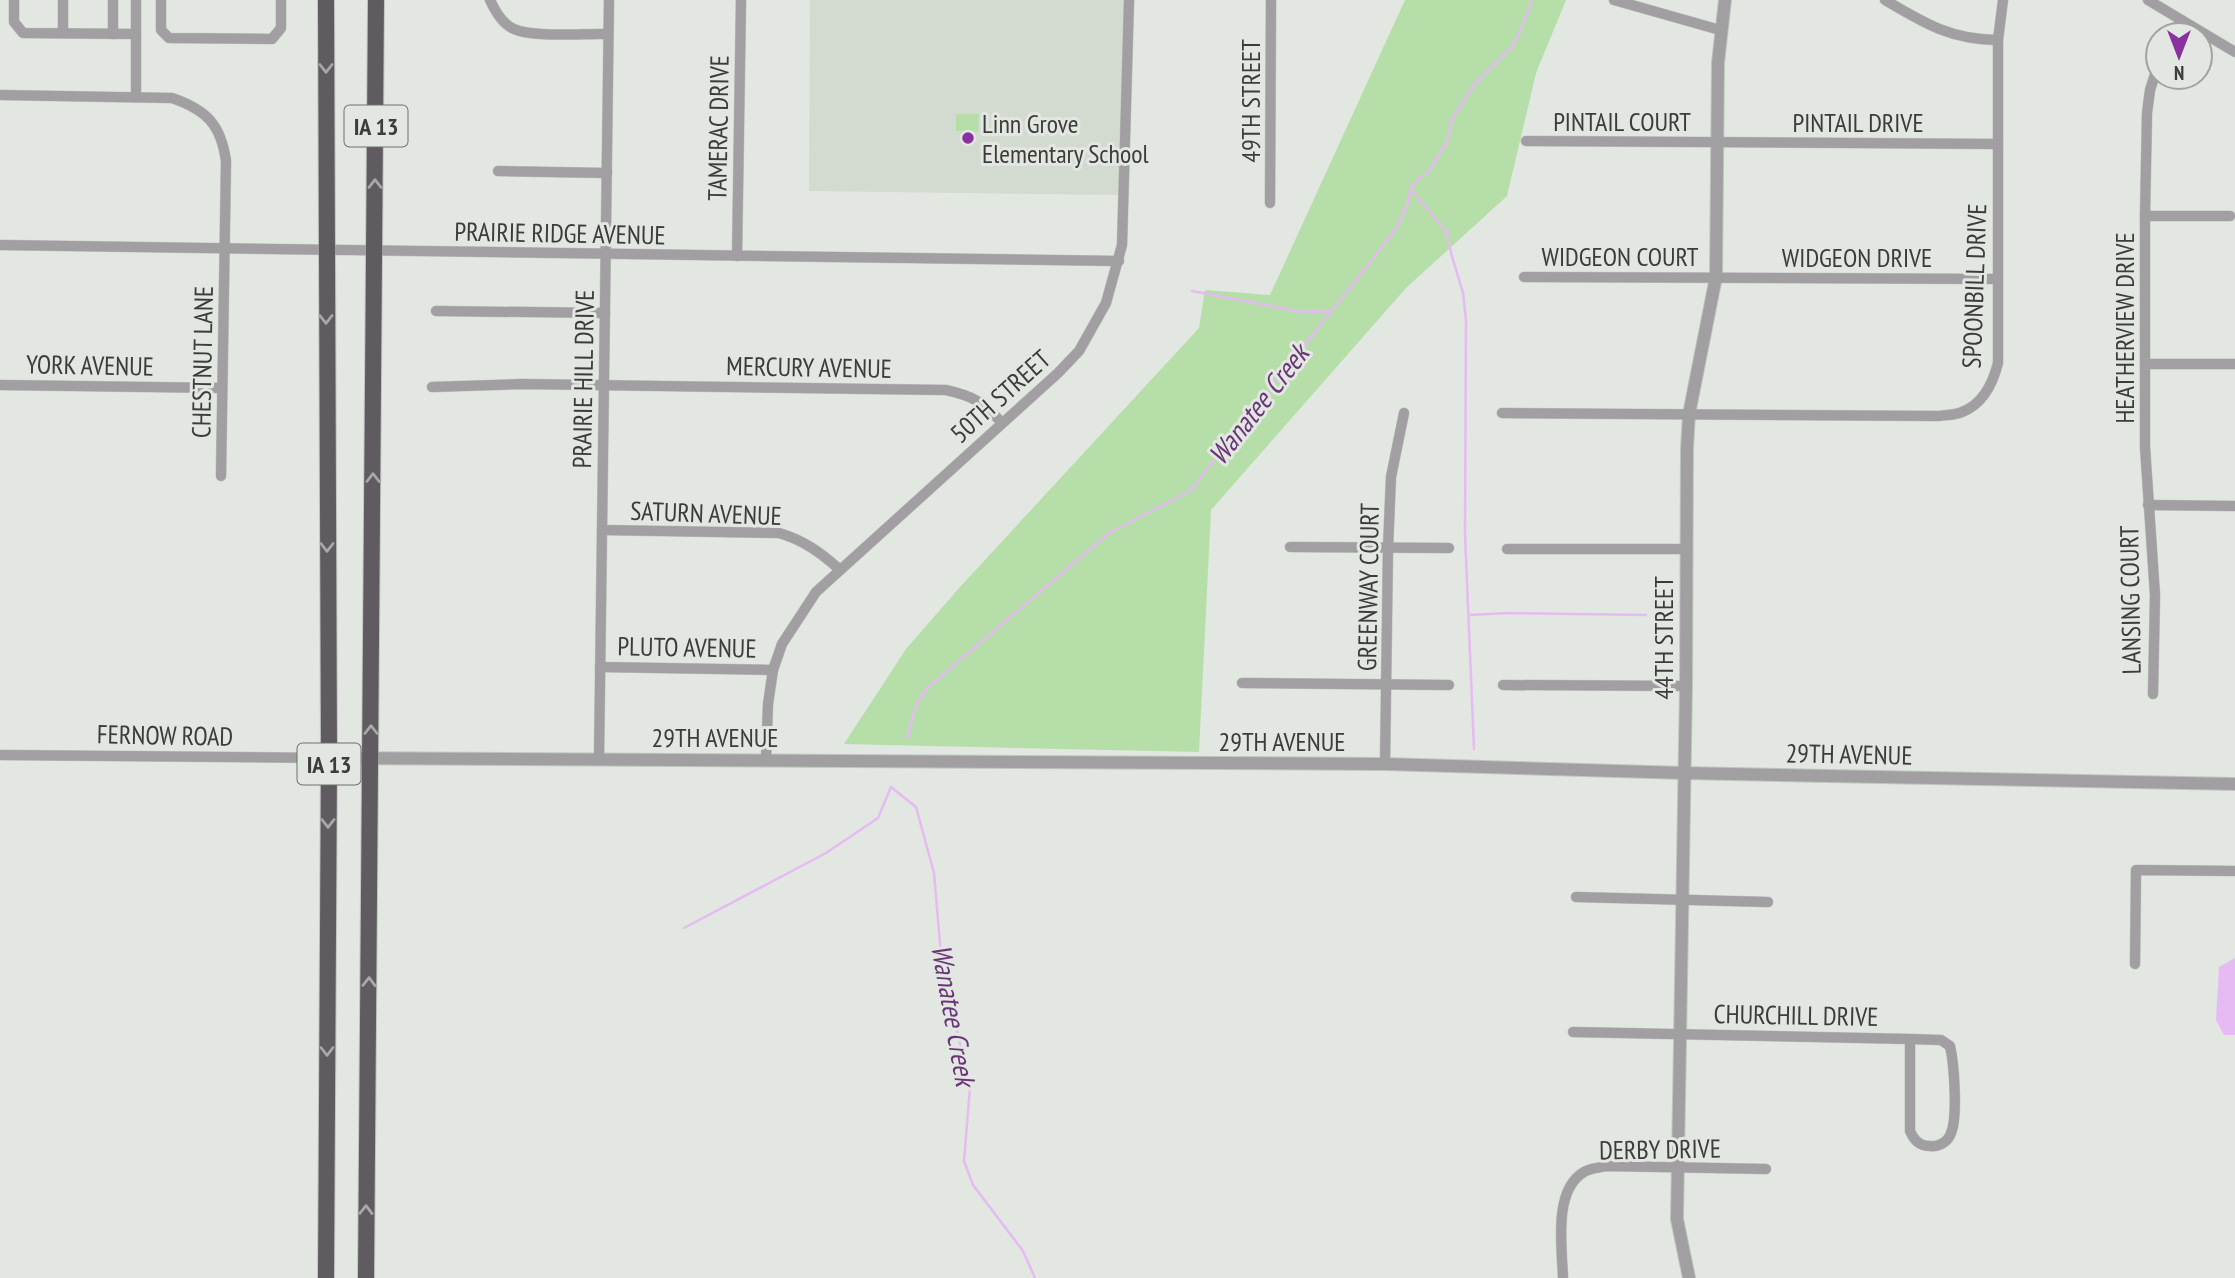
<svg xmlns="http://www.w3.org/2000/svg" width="2235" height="1278" viewBox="0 0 2235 1278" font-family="'PT Sans Narrow',sans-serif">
	<rect width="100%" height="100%" fill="#e2e7e1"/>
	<polygon fill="#d3dbd0" points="810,0 1129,0 1124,195 809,191"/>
	<g fill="#b5dea9">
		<polygon points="1405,0 1566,0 1536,73 1507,196 1406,288 1211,510 1199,752 844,744 906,649 960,587 1199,328 1205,290 1270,295"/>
		<polygon points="956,114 979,114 978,132 956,131"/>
	</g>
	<polygon fill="#e6baf2" points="2235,958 2235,1035 2224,1035 2216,1020 2219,967"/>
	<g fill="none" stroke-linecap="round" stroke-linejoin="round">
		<g stroke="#e6baf2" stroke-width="2.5">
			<polyline points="1411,190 1447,232 1451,253 1463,293 1466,320 1465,535 1474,749"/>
			<polyline points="1192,291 1302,312 1330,311"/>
			<polyline points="1469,615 1508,613 1646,615"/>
			<polyline points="907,738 915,708 926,689 1109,533 1190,491 1396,229 1407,206 1411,186 1430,170 1448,140 1452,119 1474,85 1513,46 1530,8 1531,0"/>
			<polyline points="684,928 826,853 878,818 891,787 916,807 934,873 942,967 970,1087 964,1161 973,1185 1023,1251 1035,1278"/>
		</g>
		<g stroke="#c1c5c0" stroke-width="11">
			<g id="minor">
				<polyline points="14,0 14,22 23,33 136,34"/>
				<polyline points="63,0 63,33"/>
				<polyline points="161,0 161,30 169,38 272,39 281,28 281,0"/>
				<path d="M 490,0 C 495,11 502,24 514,29 C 533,38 586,33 608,34"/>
				<polyline points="1614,0 1720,30"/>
				<path d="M 1885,0 C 1924,23 1951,40 1998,40"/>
				<polyline points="2148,0 2235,52"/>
				<polyline points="113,34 113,0"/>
				<polyline points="2173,35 2181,20"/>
				<path d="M 0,95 L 172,98 C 207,110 221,125 226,161 L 221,476"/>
				<polyline points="136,97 136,0"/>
				<polyline points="1526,141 1998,144"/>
				<polyline points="498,171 607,173"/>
				<polyline points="1270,203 1271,0"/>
				<polyline points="2145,216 2230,216"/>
				<polyline points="0,245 1119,261"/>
				<polyline points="737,256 741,0"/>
				<polyline points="1524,277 1997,279"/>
				<polyline points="436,311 605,313"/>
				<polyline points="2145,364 2235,364"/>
				<polyline points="0,385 222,388"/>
				<path d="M 432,387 L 522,384 L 946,390 C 973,396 983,402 1002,423"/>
				<path d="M 1502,413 L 1939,416 C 1946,415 1956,415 1962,412 C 1983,404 1993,383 1998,363 L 1998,40 L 2003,0"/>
				<polyline points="2148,505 2235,506"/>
				<path d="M 602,530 L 779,533 C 803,540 820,552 839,569"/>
				<polyline points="1290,547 1449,548"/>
				<polyline points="1507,549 1686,549"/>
				<polyline points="600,667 773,670"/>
				<polyline points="1242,683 1449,685"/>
				<polyline points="1503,685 1686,686"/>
				<polyline points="2153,694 2155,595 2145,447 2145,216 2147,113 2150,90 2158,65"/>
				<polyline points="0,755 329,758"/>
				<polyline points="599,759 609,0"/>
				<polyline points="766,760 768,704 773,670 782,644 816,592 1058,373 1079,351 1106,303 1122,245 1129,0"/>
				<polyline points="1385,764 1388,548 1391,477 1404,413"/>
				<polyline points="1576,897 1768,902"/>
				<polyline points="2135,964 2136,870 2235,871"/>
				<path d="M 1573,1032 L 1910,1039 L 1941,1040 L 1950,1046 C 1954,1063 1958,1117 1951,1133 C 1948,1142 1939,1147 1930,1146 C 1919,1146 1914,1140 1910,1131 L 1910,1039"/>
				<path d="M 1563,1278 C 1562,1247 1553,1190 1584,1172 C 1590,1168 1599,1168 1606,1166 L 1766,1169"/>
			</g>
		</g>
		<g stroke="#c1c5c0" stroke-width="14">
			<g id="tertiary">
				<polyline points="329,758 1385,764 1684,773 2235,784"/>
				<polyline points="1689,1278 1677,1219 1686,686 1687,448 1689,414 1716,277 1718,63 1725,0"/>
			</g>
		</g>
		<g stroke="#c1c5c0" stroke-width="18">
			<g id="trunk">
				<polyline points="326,0 329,758 326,1278"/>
				<polyline points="366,1278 376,0"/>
			</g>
		</g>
		<use href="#minor" stroke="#a19fa2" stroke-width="10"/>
		<use href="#tertiary" stroke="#a19fa2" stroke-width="12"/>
		<use href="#trunk" stroke="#5f5b60" stroke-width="16"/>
	</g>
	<defs><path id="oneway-chevron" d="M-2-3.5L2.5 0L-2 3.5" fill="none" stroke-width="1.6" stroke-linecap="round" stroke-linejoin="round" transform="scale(1.75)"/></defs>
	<g stroke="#a7a8a7">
		<use href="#oneway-chevron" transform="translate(326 68) rotate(90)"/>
		<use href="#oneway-chevron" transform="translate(375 184) rotate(-90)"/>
		<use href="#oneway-chevron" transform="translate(326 319) rotate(90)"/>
		<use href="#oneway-chevron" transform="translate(373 478) rotate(-90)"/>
		<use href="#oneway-chevron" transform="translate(327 547) rotate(90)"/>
		<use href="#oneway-chevron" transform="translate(371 730) rotate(-90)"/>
		<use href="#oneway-chevron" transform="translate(328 823) rotate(90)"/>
		<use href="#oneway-chevron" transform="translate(369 982) rotate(-89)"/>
		<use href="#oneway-chevron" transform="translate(327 1051) rotate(90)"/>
		<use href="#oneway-chevron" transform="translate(366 1210) rotate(-89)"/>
	</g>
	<circle fill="#89319e" stroke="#e2e7e1" stroke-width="2.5" cx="968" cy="138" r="7"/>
	<g text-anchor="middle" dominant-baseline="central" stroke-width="6" stroke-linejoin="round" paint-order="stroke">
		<g fill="#e2e7e1" stroke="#6e706d" stroke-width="2">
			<rect x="344.5" y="105.5" width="63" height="41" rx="5"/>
			<rect x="297.5" y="743.5" width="63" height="41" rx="5"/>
		</g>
		<g font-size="24" font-weight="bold" fill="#3c3d3b">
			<text x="376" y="126">IA 13</text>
			<text x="329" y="764">IA 13</text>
		</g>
		<g font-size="26" fill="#3c3d3b" stroke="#e2e7e1">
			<text transform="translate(1250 101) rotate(-90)">49TH STREET</text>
			<text x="1622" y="121">PINTAIL COURT</text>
			<text x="1858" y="122">PINTAIL DRIVE</text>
			<text transform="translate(718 128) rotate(-89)">TAMERAC DRIVE</text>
			<text transform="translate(560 233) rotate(1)">PRAIRIE RIDGE AVENUE</text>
			<text x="1620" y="256">WIDGEON COURT</text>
			<text x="1857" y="257">WIDGEON DRIVE</text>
			<text transform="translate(1974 286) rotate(-88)">SPOONBILL DRIVE</text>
			<text transform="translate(2124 328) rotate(-90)">HEATHERVIEW DRIVE</text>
			<text transform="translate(202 362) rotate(-89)">CHESTNUT LANE</text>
			<text transform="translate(90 365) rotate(1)">YORK AVENUE</text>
			<text transform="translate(809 367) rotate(1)">MERCURY AVENUE</text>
			<text transform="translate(583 379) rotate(-89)">PRAIRIE HILL DRIVE</text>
			<text transform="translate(1000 396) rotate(-42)">50TH STREET</text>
			<text transform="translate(706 513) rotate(2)">SATURN AVENUE</text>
			<text transform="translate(1368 587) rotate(-89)">GREENWAY COURT</text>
			<text transform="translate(2130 600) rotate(-91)">LANSING COURT</text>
			<text transform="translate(1663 638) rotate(-90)">44TH STREET</text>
			<text transform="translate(687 647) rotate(1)">PLUTO AVENUE</text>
			<text transform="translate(165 735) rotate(1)">FERNOW ROAD</text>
			<text x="715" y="737">29TH AVENUE</text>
			<text x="1282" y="741">29TH AVENUE</text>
			<text transform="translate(1849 754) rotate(1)">29TH AVENUE</text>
			<text transform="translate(1796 1015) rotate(1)">CHURCHILL DRIVE</text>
			<text transform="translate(1660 1149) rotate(-1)">DERBY DRIVE</text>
		</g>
		<g font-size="26" fill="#3c3d3b" stroke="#e2e7e1" text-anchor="start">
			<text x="982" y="123">Linn Grove<tspan x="982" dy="30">Elementary School</tspan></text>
		</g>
		<g font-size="28" font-style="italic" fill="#6b3679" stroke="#e2e7e1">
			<text transform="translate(1258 404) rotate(-52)">Wanatee Creek</text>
			<text transform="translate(954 1015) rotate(80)">Wanatee Creek</text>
		</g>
	</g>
	<g transform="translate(2179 56) rotate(180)"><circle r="33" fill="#e2e7e1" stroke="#a0a39f" stroke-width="2"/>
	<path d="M0-5L12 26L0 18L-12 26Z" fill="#89319e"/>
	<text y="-10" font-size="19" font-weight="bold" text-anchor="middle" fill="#3c3d3b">N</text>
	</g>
</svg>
